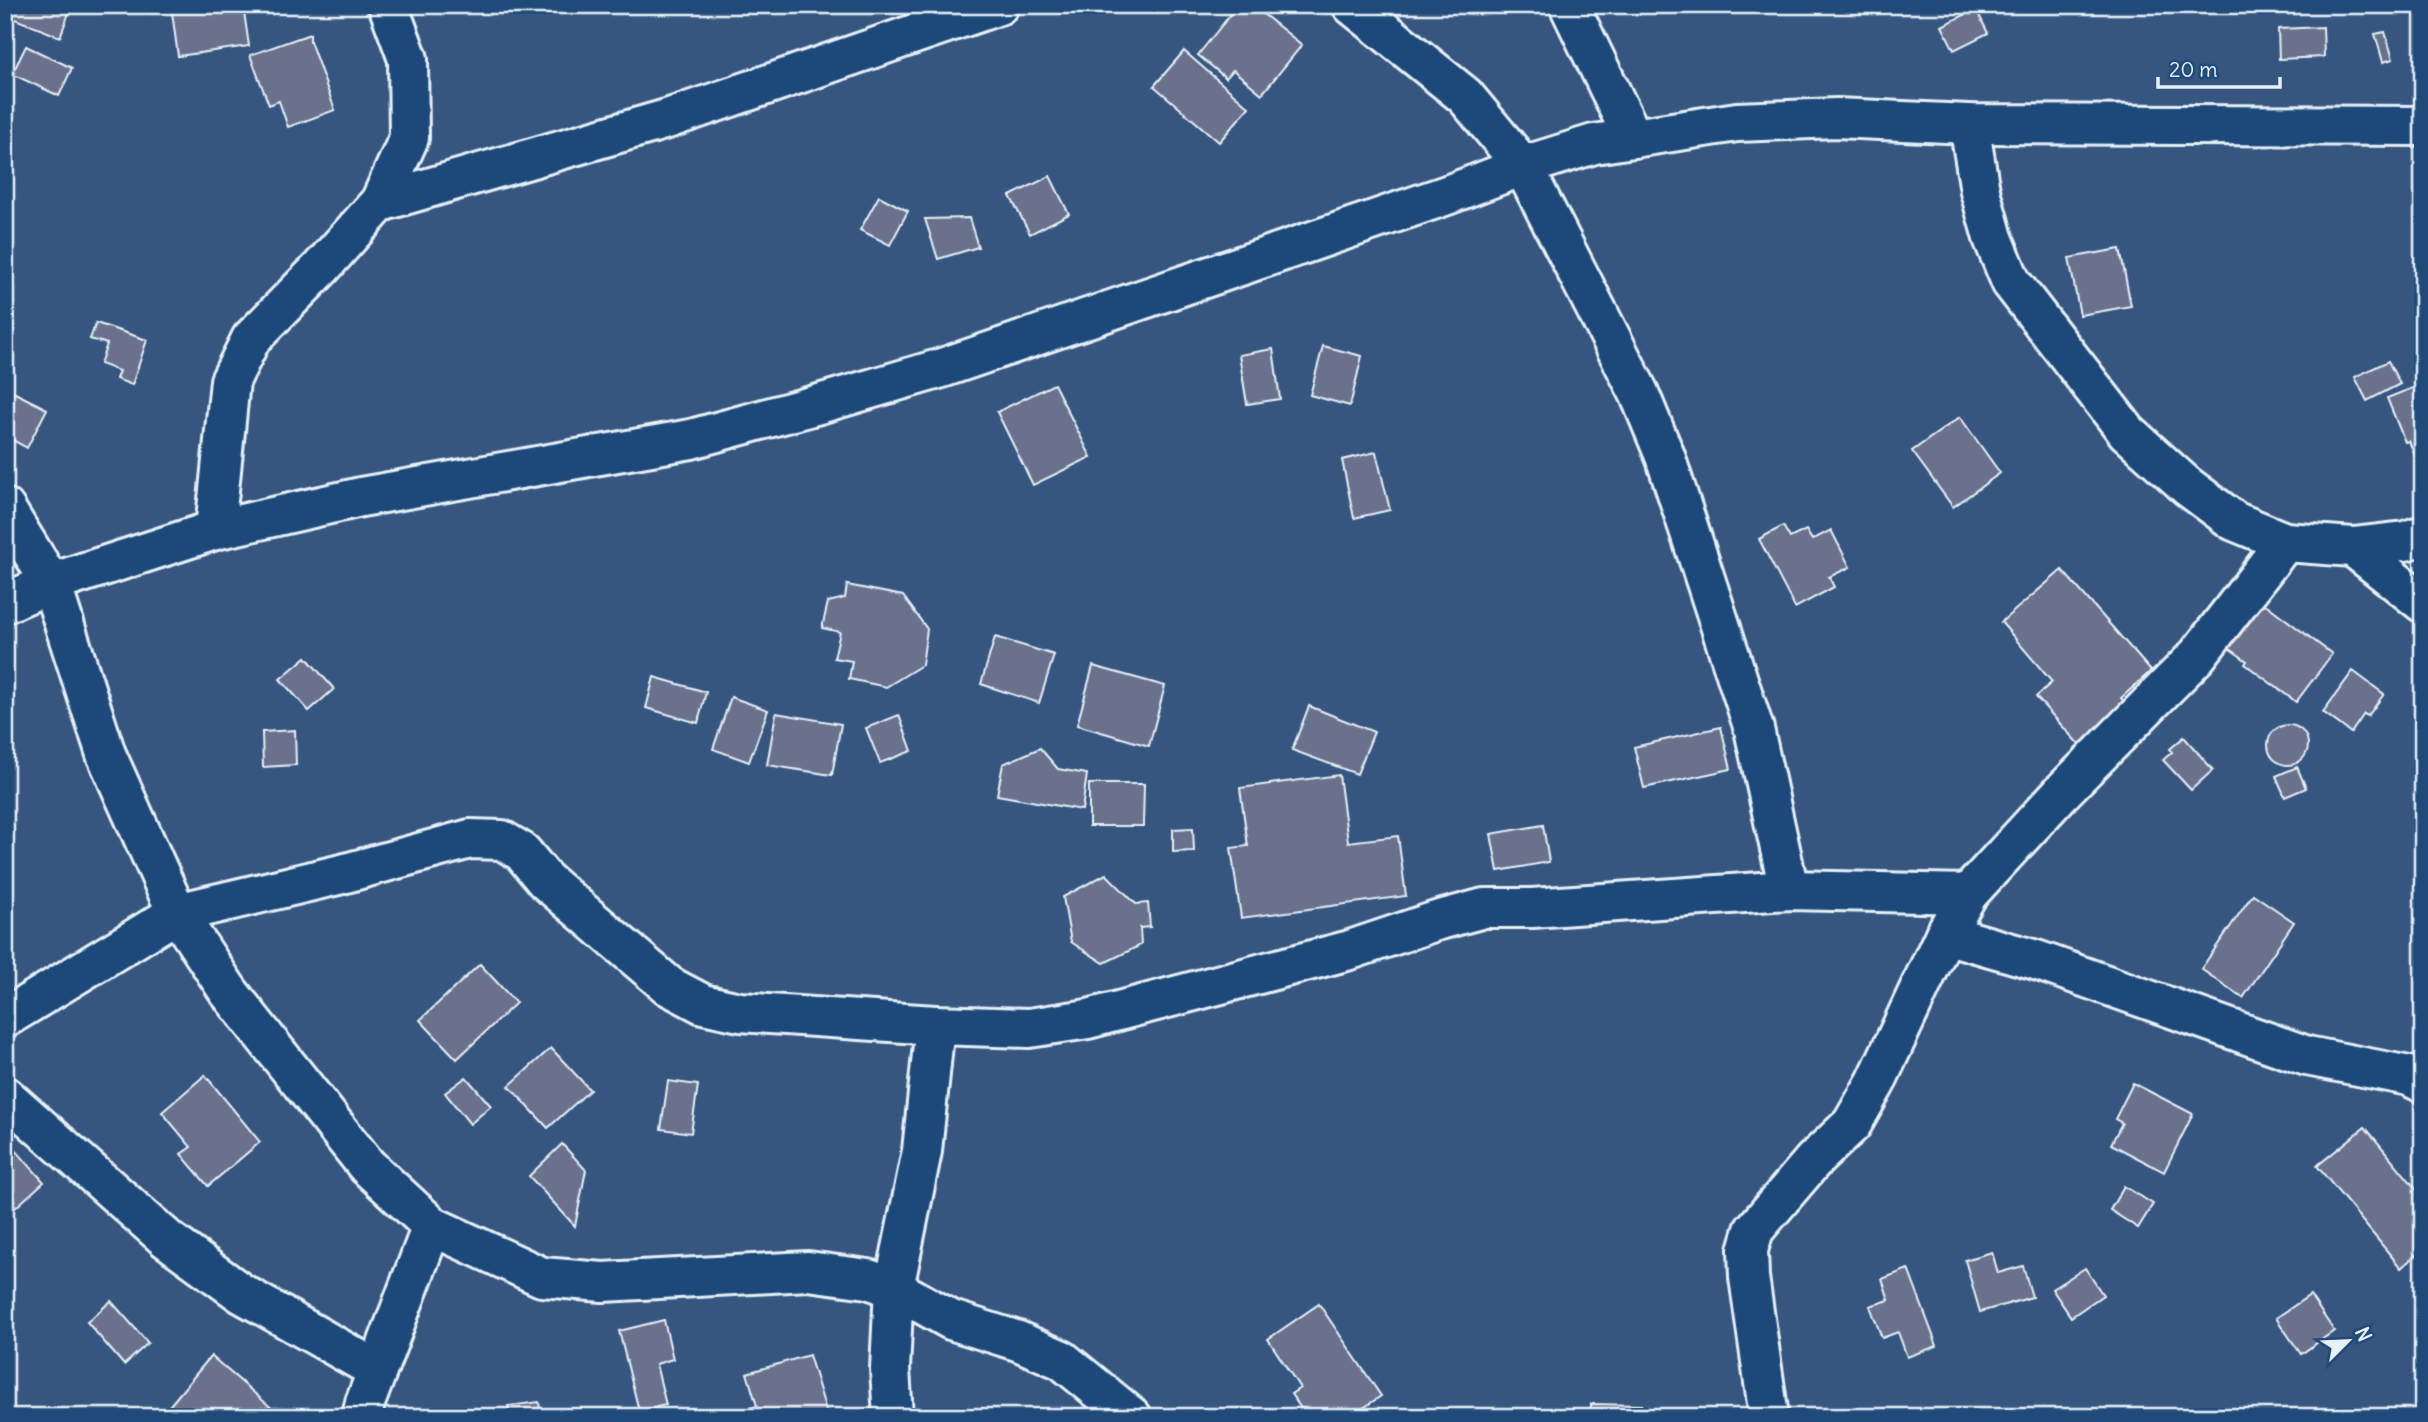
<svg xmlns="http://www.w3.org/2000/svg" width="2428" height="1422" viewBox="0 0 2428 1422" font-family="Delius,sans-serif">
	<rect width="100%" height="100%" fill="#365680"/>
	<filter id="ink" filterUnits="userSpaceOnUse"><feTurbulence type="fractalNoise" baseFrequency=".0143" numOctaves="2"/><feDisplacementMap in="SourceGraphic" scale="14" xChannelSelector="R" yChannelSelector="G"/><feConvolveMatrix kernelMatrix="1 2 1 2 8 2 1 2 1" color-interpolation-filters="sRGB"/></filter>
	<g filter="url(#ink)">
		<g fill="#6a718d" stroke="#e8f1f8" stroke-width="2">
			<polygon points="9,5 72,5 60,37 5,15"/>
			<polygon points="171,5 243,5 249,46 178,56"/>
			<polygon points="1238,5 1252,5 1302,45 1262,94 1233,70 1226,78 1198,55"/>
			<polygon points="1976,9 1988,33 1954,50 1942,26"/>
			<polygon points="2323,27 2324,57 2279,59 2278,29"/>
			<polygon points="2385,32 2393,59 2383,62 2375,34"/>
			<polygon points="310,34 310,41 335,110 288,127 279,101 269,105 250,55"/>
			<polygon points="26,46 72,68 59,96 12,74"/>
			<polygon points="1184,51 1249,107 1219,142 1154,86"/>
			<polygon points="1050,176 1069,214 1030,234 1010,196"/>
			<polygon points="879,196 908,211 890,245 860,230"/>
			<polygon points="969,218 978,247 938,259 925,219"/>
			<polygon points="2120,249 2131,306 2080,315 2069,258"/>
			<polygon points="96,323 147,340 132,385 116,379 119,371 100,364 107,344 90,339"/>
			<polygon points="1323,346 1362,356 1350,406 1310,395"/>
			<polygon points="1273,349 1280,399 1247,404 1239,355"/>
			<polygon points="2388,361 2400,384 2367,401 2355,377"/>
			<polygon points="1054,384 1091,457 1033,485 997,412"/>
			<polygon points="2423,384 2423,453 2415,456 2409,441 2405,442 2387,398"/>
			<polygon points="9,390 47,409 27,448 5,436 5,397"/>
			<polygon points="1960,417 2000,473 1953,507 1912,451"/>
			<polygon points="1376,452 1390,510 1354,518 1342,460"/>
			<polygon points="1783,526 1790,538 1806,530 1812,540 1831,530 1850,567 1829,577 1834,587 1795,608 1759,539"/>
			<polygon points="2062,570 2151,671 2121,698 2129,708 2082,748 2036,697 2052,682 2001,622"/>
			<polygon points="847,585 903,596 927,629 922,665 886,687 849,679 852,661 834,658 840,632 822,628 828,602 845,598"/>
			<polygon points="2260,600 2332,654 2296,702 2245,664 2247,661 2226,646"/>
			<polygon points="995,637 1054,655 1039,703 981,684"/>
			<polygon points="306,657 334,689 309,711 280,679"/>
			<polygon points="1093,666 1165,686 1149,746 1077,725"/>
			<polygon points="2353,671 2384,694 2368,716 2364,714 2351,733 2323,712"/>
			<polygon points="654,677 706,692 698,723 646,708"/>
			<polygon points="731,697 768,710 749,762 713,749"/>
			<polygon points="1309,706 1374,732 1357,774 1292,750"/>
			<polygon points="776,713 841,724 832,775 767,765"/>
			<polygon points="899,715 912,751 880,763 866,728"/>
			<circle cx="2288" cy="745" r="20"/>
			<polygon points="1721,727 1731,769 1644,788 1634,747"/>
			<polygon points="295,730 296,765 263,767 262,732"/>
			<polygon points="2184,737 2213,770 2191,790 2163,760 2172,752 2170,749"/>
			<polygon points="1040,748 1058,769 1087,774 1082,810 997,795 1003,764"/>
			<polygon points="2297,767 2306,788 2285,797 2276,776"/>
			<polygon points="1339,775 1348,842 1398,836 1406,896 1241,918 1231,848 1248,846 1240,788"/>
			<polygon points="1089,784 1144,784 1143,826 1089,826"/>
			<polygon points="1543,825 1549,862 1498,871 1491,834"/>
			<polygon points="1193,828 1194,851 1173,852 1173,829"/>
			<polygon points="1106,874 1136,904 1148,903 1150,927 1140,928 1141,945 1104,963 1071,942 1063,897"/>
			<polygon points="2253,894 2294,922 2243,998 2201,969"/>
			<polygon points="480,964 516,1003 457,1059 420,1020"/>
			<polygon points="551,1048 590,1090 548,1128 509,1086"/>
			<polygon points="205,1075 260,1142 208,1186 181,1154 191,1147 162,1112"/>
			<polygon points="466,1077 491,1106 470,1124 445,1093"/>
			<polygon points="668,1081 698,1085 691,1133 661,1129"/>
			<polygon points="2133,1083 2193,1114 2164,1172 2111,1144 2122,1123 2115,1119"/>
			<polygon points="2365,1127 2423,1197 2423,1249 2401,1268 2317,1166"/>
			<polygon points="5,1138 44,1182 5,1217"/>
			<polygon points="562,1144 586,1170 575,1226 529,1176"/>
			<polygon points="2124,1186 2153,1204 2138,1228 2110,1210"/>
			<polygon points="1992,1252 1998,1273 2023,1266 2032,1297 1980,1312 1965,1260"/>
			<polygon points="2085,1268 2103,1295 2071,1317 2052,1289"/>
			<polygon points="1908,1269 1937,1346 1907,1357 1898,1332 1882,1338 1870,1306 1889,1300 1882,1279"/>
			<polygon points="2310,1295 2334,1331 2301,1354 2276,1318"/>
			<polygon points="111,1301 148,1343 124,1365 87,1322"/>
			<polygon points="1319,1304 1381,1396 1350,1417 1307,1417 1291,1394 1300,1388 1268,1339"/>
			<polygon points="664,1320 673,1359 656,1364 666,1405 639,1411 619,1331"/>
			<polygon points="809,1355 828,1417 735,1417 734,1413 757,1406 747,1373"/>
			<polygon points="211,1356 274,1410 268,1417 174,1417 166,1410"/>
			<polygon points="539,1402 541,1417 510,1417 508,1406"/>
			<polygon points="1591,1404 1642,1405 1642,1417 1591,1417"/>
		</g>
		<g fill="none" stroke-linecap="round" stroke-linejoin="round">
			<g stroke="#e8f1f8" stroke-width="44">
				<g id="minor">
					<polyline points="1352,5 1465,96 1523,166 1639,393 1665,456 1754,729 1789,890"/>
					<polyline points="1569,5 1633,138"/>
					<polyline points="1969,124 1980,191 1993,238 2011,282 2127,432 2187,486 2234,521 2285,542 2353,547 2405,541 2423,535"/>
					<polyline points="380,202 667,119 999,5"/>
					<polyline points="5,508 51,583 106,754 177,913 229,992 367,1166 432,1226 542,1277 603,1282 808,1271 868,1279 894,1288 951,1320 1018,1341 1062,1360 1132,1417"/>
					<polyline points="215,530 230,381 251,339 321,268 380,202 409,138 408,59 388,5"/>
					<polyline points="2353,547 2423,603"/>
					<polyline points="1945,934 2036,960 2307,1056 2409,1076 2423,1083"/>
					<polyline points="5,1018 177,913 342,874 470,839 502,840 522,852 545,880 669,986 703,1004 740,1012 935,1025 1029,1028 1088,1019 1350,950 1436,921 1484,908 1532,908 1789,890 1968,894"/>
					<polyline points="5,1096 167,1239 241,1293 377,1370"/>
					<polyline points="362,1417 365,1403 432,1226"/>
					<polyline points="893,1417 890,1369 894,1288 922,1151 935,1025"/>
					<polyline points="1769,1417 1749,1277 1748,1250 1754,1230 1813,1161 1852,1124 1876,1082 1945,934 1968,894 2061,793 2197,656 2285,542"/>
				</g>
			</g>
			<g stroke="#e8f1f8" stroke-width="44">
				<polyline id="tertiary" points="5,603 51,583 215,530 361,497 691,439 819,404 942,368 1447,195 1523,166 1594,144 1737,122 1836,118 1969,124 2423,126"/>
			</g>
			<use href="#minor" stroke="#1f4a7a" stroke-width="38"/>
			<use href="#tertiary" stroke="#1f4a7a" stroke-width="38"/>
		</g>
	</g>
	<rect width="2428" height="1422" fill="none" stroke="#1f4a7a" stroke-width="28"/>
	<rect x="14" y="14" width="2400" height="1394" fill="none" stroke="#e8f1f8" stroke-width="2.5" filter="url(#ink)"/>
	<g transform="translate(2348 1341) rotate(66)" stroke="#1f4a7a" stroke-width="5" paint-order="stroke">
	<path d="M0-5L12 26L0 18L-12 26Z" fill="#e8f1f8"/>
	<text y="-10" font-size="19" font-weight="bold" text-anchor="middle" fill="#e8f1f8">N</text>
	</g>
	<path d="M2158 77v10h122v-10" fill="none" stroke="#e8f1f8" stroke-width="3.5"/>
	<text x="2169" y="77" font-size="21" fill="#e8f1f8" stroke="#1f4a7a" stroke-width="5" paint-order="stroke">20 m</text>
</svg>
